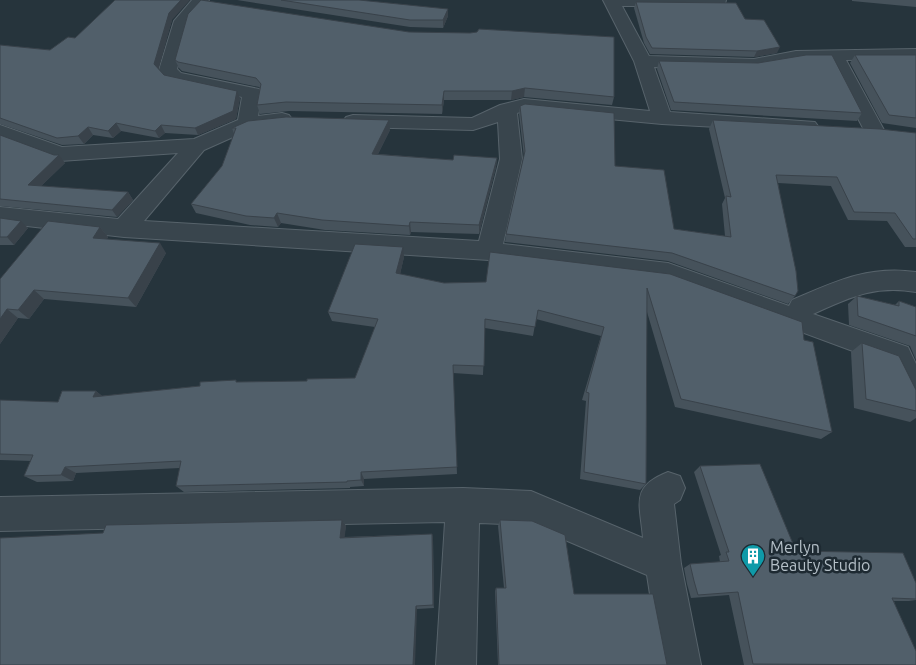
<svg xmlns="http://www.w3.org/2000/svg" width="916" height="665" viewBox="0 0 916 665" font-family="Ubuntu,sans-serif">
	<rect width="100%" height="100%" fill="#26343c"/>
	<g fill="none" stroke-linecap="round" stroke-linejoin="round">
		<g stroke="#57636b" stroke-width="2">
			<g id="minor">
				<path d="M 192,0 L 209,0 L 190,22 L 177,69 L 181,73 L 259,89 L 262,93 L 258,116 L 282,113 L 289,115 L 292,119 L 289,123 L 251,129 L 204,150 L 144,221 L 479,241 L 500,159 L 498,122 L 473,130 L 353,127 L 346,125 L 343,121 L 346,117 L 353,115 L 472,118 L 500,105 L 524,99 L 650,111 L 634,61 L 603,0 L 726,0 L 725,4 L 719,6 L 622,6 L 649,56 L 754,59 L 796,51 L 916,49 L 916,59 L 846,60 L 884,130 L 881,134 L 874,136 L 867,134 L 864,130 L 828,61 L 796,61 L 754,69 L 654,67 L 670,112 L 815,122 L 818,126 L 815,130 L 808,132 L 662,124 L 524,111 L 517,113 L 522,159 L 503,244 L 668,263 L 789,306 L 792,300 C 834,282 868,265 916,272 L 916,292 C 874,285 851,297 813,314 L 908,347 L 916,364 L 916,407 L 906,403 L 888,364 L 666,282 L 489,260 L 124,237 L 0,223 L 0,207 L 118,219 L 178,153 L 60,161 L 0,138 L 0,125 L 62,147 L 194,139 L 238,120 L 242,97 L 168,81 L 159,70 L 174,21 Z"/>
				<path d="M 668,472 L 680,476 L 685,488 L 680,500 L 674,504 L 681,564 L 701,665 L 661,665 L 647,575 L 530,525 L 479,523 L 476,665 L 436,665 L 445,522 L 0,531 L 0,497 L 463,488 L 531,491 L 643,538 C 640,503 630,487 668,472 Z"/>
			</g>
		</g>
		<use href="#minor" fill="#39454d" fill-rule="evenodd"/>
	</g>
	<g fill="#46525b">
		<polygon points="237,0 359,0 448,16 443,28 410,27"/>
		<polygon points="852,0 916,0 916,7 852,1"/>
		<polygon points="636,2 745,19 777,53 754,57 650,54 644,43 634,8"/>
		<polygon points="188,14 614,97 612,105 524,97 511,100 444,100 442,114 289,111 260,114 257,105 260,88 259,87 182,71 179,68 175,60"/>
		<polygon points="172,20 158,69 164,75 240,98 236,119 198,135 165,133 159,138 121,131 113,138 93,135 84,144 62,145 0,124 0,45 50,50 75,38"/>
		<polygon points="855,55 916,55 916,128 882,123 850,63"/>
		<polygon points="659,61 758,63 862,113 857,121 671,110 657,69"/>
		<polygon points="520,106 615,166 674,229 725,236 722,204 725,198 709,129 713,120 916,133 916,247 905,247 887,221 848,220 831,186 778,183 795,296 788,304 668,261 505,242 506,234 524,157 519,114"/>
		<polygon points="232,128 390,130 378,154 453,160 497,158 496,167 479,234 411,232 410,235 325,230 281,223 278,227 250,225 196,213 191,204 222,166 234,134"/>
		<polygon points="0,135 65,163 41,186 128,192 133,200 117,217 0,206"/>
		<polygon points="0,218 28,228 14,245 0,245"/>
		<polygon points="100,227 108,237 107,239 166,253 136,307 44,299 29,319 18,318 0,344 0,279"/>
		<polygon points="404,257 400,274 444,283 486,282 670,274 804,340 832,432 821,439 675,407 647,312 646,484 640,490 580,479 586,401 582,400 601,336 536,319 533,336 485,328 483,375 453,373 457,474 364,479 364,486 350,487 350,488 184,492 176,486 180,468 76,473 73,481 37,482 24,476 31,461 0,460 0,400 58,402 96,391 102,396 238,382 307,381 355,378 375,327 332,321 328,312"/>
		<polygon points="857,296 895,305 899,301 916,307 916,360 910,346 849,325 848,304"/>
		<polygon points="862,343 916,390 916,418 910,422 854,408 851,352"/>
		<polygon points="700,466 796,551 916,583 916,600 909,601 894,601 916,665 744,665 729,595 691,598 687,584 684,568 690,564 720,562 719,556 721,555 694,472"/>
		<polygon points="342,520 346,526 344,537 432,534 433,539 434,608 417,609 0,665"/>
		<polygon points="500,520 574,594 667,665 498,665 495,591 496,588 504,588 498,526"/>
	</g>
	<g fill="#39424a">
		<polygon points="181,0 190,0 172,20 158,71 154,64 169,13"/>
		<polygon points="448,9 448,16 443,28 443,20"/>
		<polygon points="780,47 777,53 754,57 757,51"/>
		<polygon points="525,88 524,97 511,100 512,91"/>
		<polygon points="237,91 240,98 236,119 198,135 195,128"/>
		<polygon points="444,91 444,100 442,114 442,105"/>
		<polygon points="389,120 390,130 373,164 372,154"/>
		<polygon points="116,123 121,131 113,138 108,131"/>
		<polygon points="161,125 165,133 159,138 155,131"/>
		<polygon points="88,127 93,135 84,144 78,136"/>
		<polygon points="59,155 65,163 34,193 28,185"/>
		<polygon points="497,158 496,167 479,234 479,225"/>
		<polygon points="128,192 133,200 117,217 112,210"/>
		<polygon points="277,213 281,223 278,227 274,218"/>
		<polygon points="21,221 28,228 14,245 7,237"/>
		<polygon points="410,222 411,232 410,235 409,226"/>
		<polygon points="100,227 108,237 101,248 93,238"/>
		<polygon points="160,243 166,253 136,307 128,298"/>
		<polygon points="403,247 404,257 398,283 396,273"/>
		<polygon points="34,290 44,299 29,319 18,310"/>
		<polygon points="7,309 18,318 0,344 0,319"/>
		<polygon points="96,391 106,399 93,397"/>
		<polygon points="65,467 76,473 73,481 61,475"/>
		<polygon points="361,472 364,479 364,486 361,480"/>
		<polygon points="342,520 346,526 344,543 340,538"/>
		<polygon points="432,534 433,539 434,608 433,605"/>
		<polygon points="416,606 417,609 415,665 413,665"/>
	</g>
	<g fill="#515f6a" stroke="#39424a">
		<polygon points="115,0 181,0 169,13 154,64 164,75 237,91 233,111 195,128 161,125 155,131 116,123 108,131 88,127 78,136 57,138 0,118 0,45 50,50 68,37 75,38"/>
		<polygon points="201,0 409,32 470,33 477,32 479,29 614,37 614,97 525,88 512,91 444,91 442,105 286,102 257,105 261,84 256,78 178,62 175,60 188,14"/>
		<polygon points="281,0 359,0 448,9 443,20 410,20"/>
		<polygon points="636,2 736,3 745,19 764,20 780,47 757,51 652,48 646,37"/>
		<polygon points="806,55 832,55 862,113 674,102 659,61 758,63"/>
		<polygon points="855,55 916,55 916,118 889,115"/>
		<polygon points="525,104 614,113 615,166 664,170 674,229 731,237 726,196 731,197 713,120 880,129 916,133 916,239 913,239 895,213 854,212 837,177 776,175 796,271 798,291 795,296 672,253 506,234 525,151 520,106"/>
		<polygon points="286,117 389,120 372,154 453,160 454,155 497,158 479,225 410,222 409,226 322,220 277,213 274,218 246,216 191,204 222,166 236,128 232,128 248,121"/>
		<polygon points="0,135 54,155 59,155 28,185 128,192 112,210 0,199"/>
		<polygon points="0,218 21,221 7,237 0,237"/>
		<polygon points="48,221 100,227 93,238 160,243 128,298 34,290 18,310 7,309 0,319 0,279"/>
		<polygon points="355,244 403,247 396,273 444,283 486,282 490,252 670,274 802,322 804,340 813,342 832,432 681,399 647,288 646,484 584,472 589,393 586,392 604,327 538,310 535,327 485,319 484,366 453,365 457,467 361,472 361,480 347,481 347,482 176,486 181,461 65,467 61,475 24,476 33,455 0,454 0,400 58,402 62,391 96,391 93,397 200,386 200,382 236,380 236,382 307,381 307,379 355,378 378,319 328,312"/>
		<polygon points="857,296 899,306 899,301 916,307 916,336 858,316"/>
		<polygon points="862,343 899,356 916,390 916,411 866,399"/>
		<polygon points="760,464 796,551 903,553 916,583 916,599 892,598 916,651 916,665 753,664 738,592 698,595 694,581 690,564 729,561 726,552 729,552 700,466"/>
		<polygon points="342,520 340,538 432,534 433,605 416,606 413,665 0,665 0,538 103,533 106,525"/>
		<polygon points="500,520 532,521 565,535 574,594 653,594 667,665 499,665 496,588 506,588"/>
	</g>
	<defs>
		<g id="building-pin" transform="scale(1.25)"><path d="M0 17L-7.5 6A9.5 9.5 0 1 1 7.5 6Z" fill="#0f9aa8" stroke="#1e2a32"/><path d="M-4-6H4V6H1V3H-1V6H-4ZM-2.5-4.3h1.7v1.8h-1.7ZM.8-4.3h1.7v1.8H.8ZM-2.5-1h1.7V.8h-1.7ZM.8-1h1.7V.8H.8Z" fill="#fff"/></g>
	</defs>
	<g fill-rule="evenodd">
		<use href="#building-pin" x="753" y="556"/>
	</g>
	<g text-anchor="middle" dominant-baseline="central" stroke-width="5" stroke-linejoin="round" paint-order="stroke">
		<g font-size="16" fill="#b5c0c8" stroke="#1e2a32" text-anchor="start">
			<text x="770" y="547">Merlyn<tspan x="770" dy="18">Beauty Studio</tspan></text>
		</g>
	</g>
</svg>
